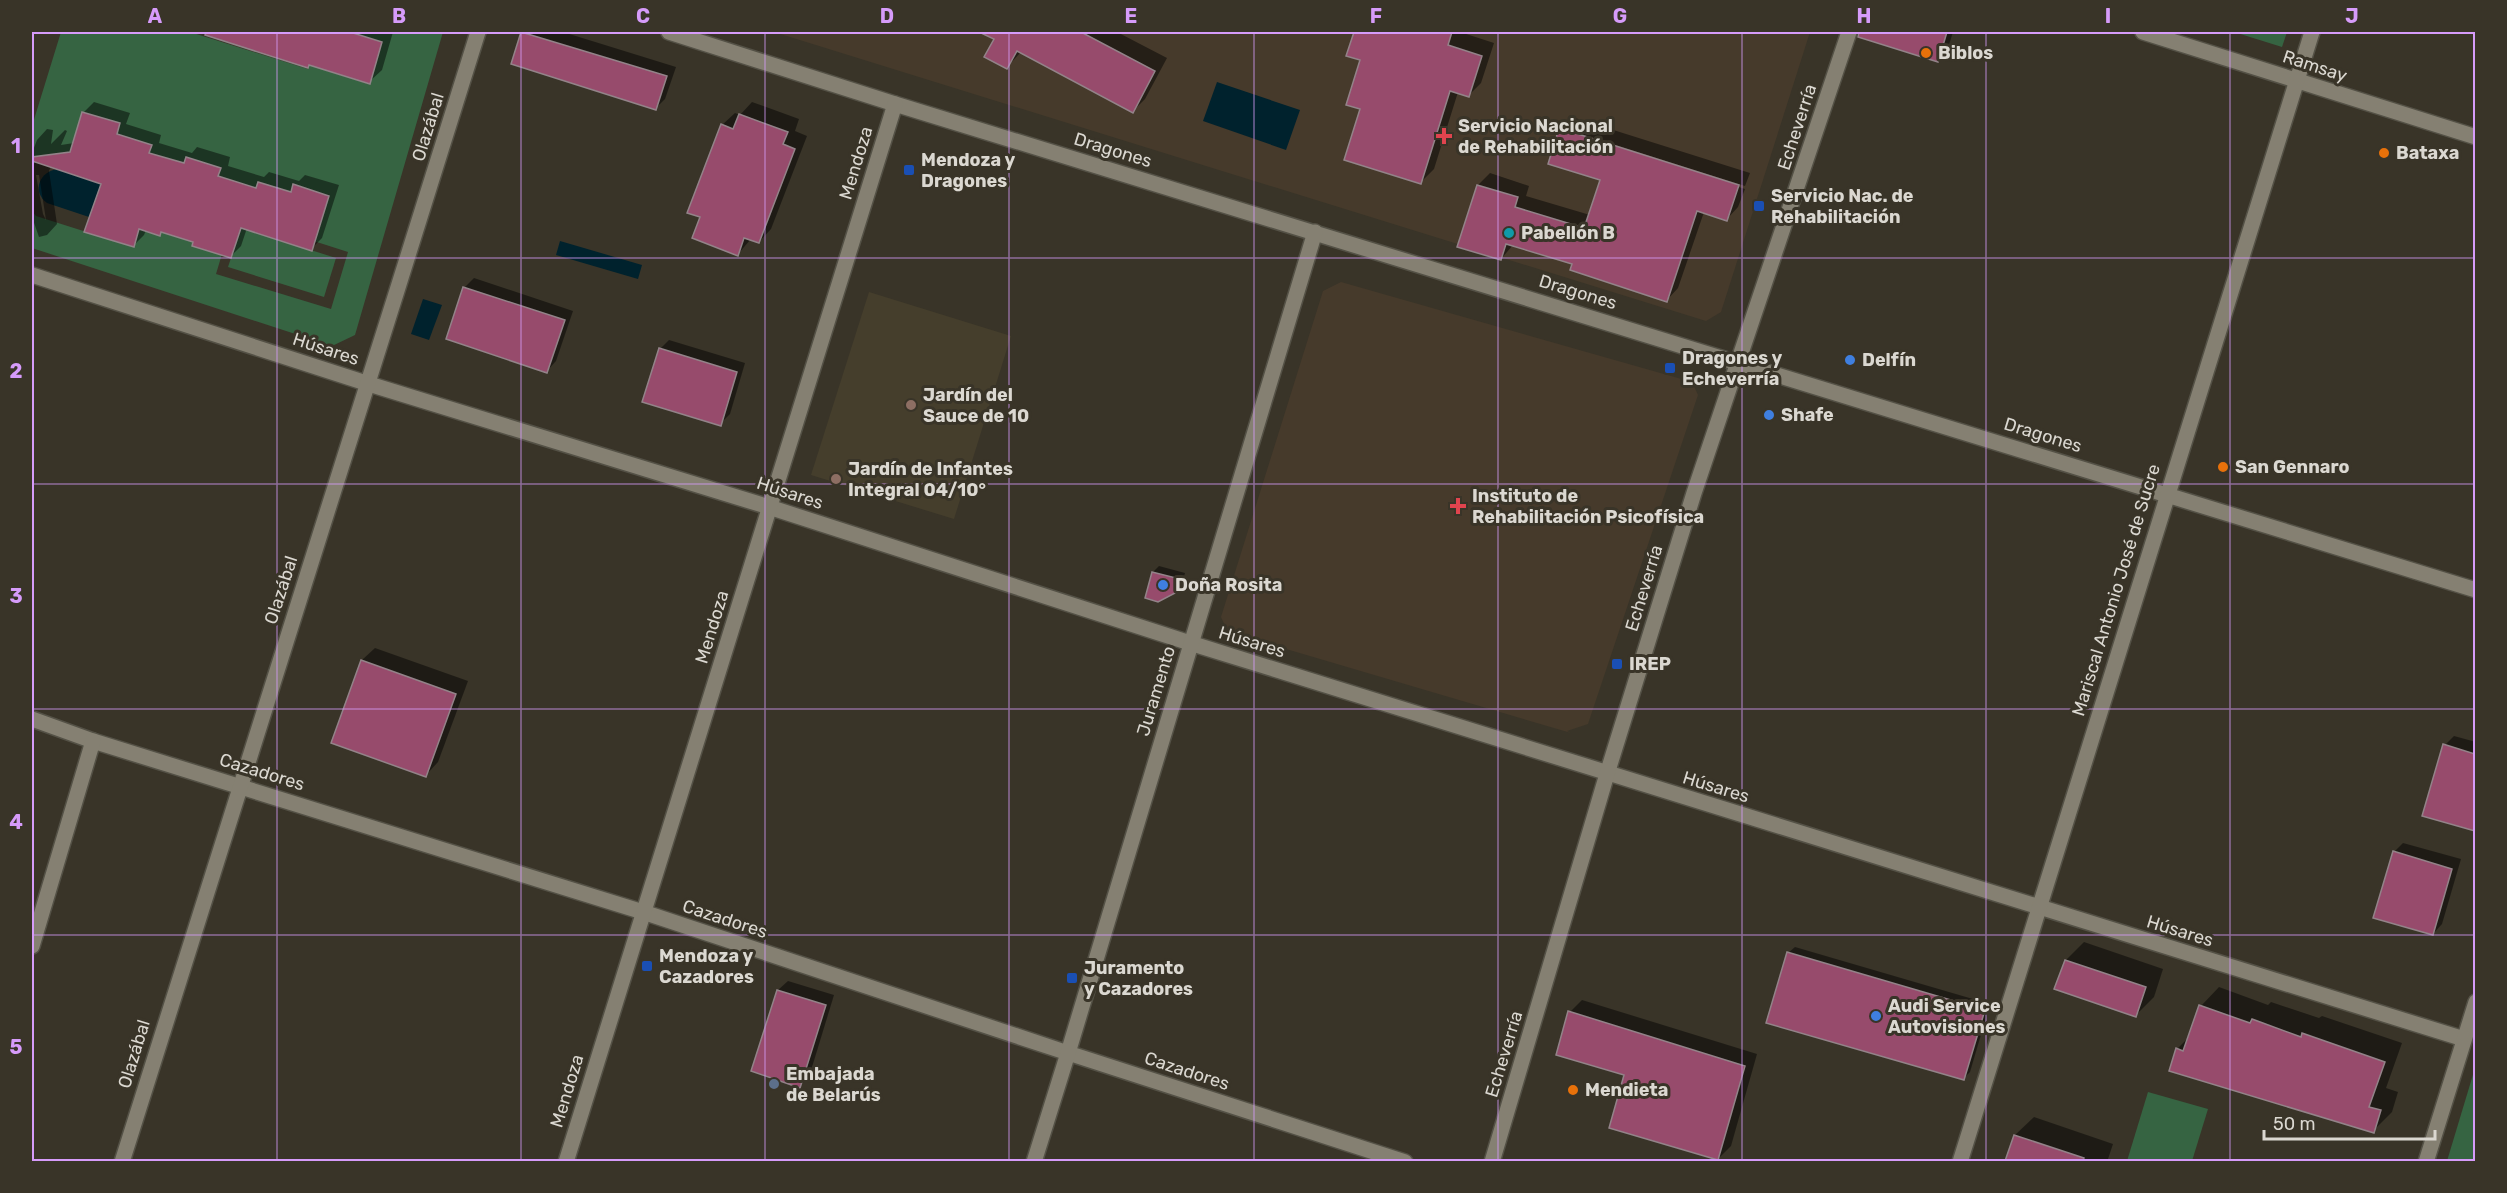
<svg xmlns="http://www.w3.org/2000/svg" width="2507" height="1193" viewBox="0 0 2507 1193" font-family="Rubik,sans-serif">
	<rect width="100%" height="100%" fill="#393428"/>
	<polygon fill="#453e2c" points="869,292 1011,336 954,519 811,475"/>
	<g fill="#463a2b">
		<polygon points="774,32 1810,32 1721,312 1706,321"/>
		<polygon points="1341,282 1692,382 1698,395 1588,724 1567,731 1571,733 1228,632 1221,617 1323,291"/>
	</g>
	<g fill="#366442">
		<polygon points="61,32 190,32 308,69 320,32 339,32 327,71 369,84 382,42 350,32 443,32 355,335 332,346 32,248 32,211 36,216 134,247 145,212 144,231 160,236 161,232 193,242 192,246 208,251 228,234 216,274 331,309 348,252 270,227 320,226 329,195 293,185 291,192 258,182 256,188 218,176 220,168 186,157 184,163 149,153 152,145 117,134 120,123 81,153 43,157 32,165 32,126"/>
		<polygon points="2234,32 2287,32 2282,47"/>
		<polygon points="241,228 336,258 324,297 228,267"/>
		<polygon points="2475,1068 2475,1161 2447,1161"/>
		<polygon points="2148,1092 2208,1109 2192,1161 2127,1161"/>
	</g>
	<g fill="#00222d">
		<polygon points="1217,82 1300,110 1286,150 1203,121"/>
		<path d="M 58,169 L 101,184 L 89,217 L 47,203 C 31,191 40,171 58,169 Z"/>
		<polygon points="560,241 642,265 638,279 556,255"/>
		<polygon points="423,299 442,305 429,340 411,334"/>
	</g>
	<g fill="#0007" fill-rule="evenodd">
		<polygon points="197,32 393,32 382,70 369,82 310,64 308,66"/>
		<polygon points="523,32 563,32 676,67 665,99 656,108 513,63"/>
		<polygon points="999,32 1117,32 1167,58 1145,99 1133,111 1021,52 1007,67 986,56"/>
		<polygon points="1356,32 1460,32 1494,43 1481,83 1469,95 1458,92 1434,169 1421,182 1362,108 1362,59 1348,55"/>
		<polygon points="1889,32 1953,32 1947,51 1938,60 1885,44"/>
		<path d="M 94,102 L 130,113 L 126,124 L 161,135 L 159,143 L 192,153 L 197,147 L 230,157 L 228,166 L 264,177 L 269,172 L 299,181 L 305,175 L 339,185 L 322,238 L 311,249 L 247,228 L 241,246 L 231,256 L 195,241 L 163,231 L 160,234 L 146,230 L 144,235 L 134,245 L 103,183 L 51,166 L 49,171 L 57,224 L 47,235 L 39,237 L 32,217 L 32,153 L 37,140 L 47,129 L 53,130 L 51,144 L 65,130 L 67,131 L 61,145 L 74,143 L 83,113 ZM 36,175 L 39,175 L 46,220 L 43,214 Z"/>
		<polygon points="752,102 799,119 795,131 807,136 771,229 759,242 751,239 738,254 702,216 722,125 735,113 740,115"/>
		<polygon points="1572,117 1750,173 1745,186 1565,129 1565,132 1745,189 1738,207 1727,219 1704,212 1678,288 1667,300 1574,263 1513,245 1501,259 1459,246 1478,185 1490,173 1529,186 1526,196 1590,215 1602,179 1560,129"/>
		<polygon points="474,278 573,311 556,361 547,371 464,288"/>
		<polygon points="669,340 745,363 730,414 720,424 660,349"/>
		<polygon points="1159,566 1185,573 1182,584 1176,590 1153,572"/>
		<polygon points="375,648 468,681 438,762 426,775 333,742 362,660"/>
		<polygon points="2454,736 2476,742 2476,829 2424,815 2445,745"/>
		<polygon points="2403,843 2461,859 2442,924 2433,934 2394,852"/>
		<polygon points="2084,942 2163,969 2154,997 2136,1015 2066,960"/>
		<polygon points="1795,947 1990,1004 1970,1072 1964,1078 1788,953"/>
		<polygon points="788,981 834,995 809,1077 799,1086 778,990"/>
		<polygon points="2219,987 2268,1005 2271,1002 2319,1018 2322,1016 2402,1043 2386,1088 2398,1092 2392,1112 2373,1131 2177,1049 2190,1036 2201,1006"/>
		<polygon points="1582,1000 1757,1054 1731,1146 1718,1159 1626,1074 1570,1012"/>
		<polygon points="2034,1117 2113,1144 2107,1162 2006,1162 2015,1135"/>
	</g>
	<g fill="#974b6c" stroke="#938389" stroke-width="1.5">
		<polygon points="206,32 350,32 382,42 370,84 309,65 308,68 205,35"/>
		<polygon points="521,32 667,76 656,110 511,64"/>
		<polygon points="979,32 1081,32 1155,71 1133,113 1017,51 1007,69 984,57 994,39"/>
		<polygon points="1354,32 1452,32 1448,45 1482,56 1469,97 1450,91 1421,184 1344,160 1360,109 1346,105 1360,60 1346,56"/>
		<polygon points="1859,32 1947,32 1938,62 1858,37"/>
		<polygon points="82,112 120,123 117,134 152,145 149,153 184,163 186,157 221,168 218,176 256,188 258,182 291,192 293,184 329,196 312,251 241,228 231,258 192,246 193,242 161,232 160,236 139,229 134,247 84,232 101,184 32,161 32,157 70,152"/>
		<polygon points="739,114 788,132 783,144 795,149 759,243 744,238 738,256 692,238 700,217 687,213 721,124 733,129"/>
		<polygon points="1559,128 1739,185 1727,221 1697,211 1667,302 1570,270 1572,264 1506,244 1501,260 1457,247 1477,185 1518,197 1515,207 1584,228 1600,180 1548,164"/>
		<polygon points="463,287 565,320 547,373 446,339"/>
		<polygon points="659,348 737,372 721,426 642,402"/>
		<polygon points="1152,572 1180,579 1177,592 1158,602 1145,598"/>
		<polygon points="361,660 456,694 426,777 331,743"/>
		<polygon points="2443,744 2475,754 2475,831 2422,816"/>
		<polygon points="2393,851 2452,869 2433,935 2373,918"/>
		<polygon points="1787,952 1985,1010 1964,1080 1766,1023"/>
		<polygon points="2065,960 2146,987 2136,1017 2054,989"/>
		<polygon points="777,990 826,1005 800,1088 751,1071"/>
		<polygon points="2199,1005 2250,1023 2252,1019 2301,1037 2302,1033 2385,1062 2369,1107 2381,1110 2374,1133 2169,1071 2176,1048 2183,1051"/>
		<polygon points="1568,1011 1745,1066 1718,1160 1609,1128 1624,1075 1556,1055"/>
		<polygon points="2014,1135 2084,1158 2083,1161 2005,1161"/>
	</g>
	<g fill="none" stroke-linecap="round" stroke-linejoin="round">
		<g stroke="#545146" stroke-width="18">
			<g id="minor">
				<polyline points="669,32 895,104 2476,590"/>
				<polyline points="2143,32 2476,137"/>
				<polyline points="32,275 369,384 769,507 1190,643 2464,1039"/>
				<polyline points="32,719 93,741 643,912 1068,1053 1405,1162"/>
				<polyline points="32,946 93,741"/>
				<path d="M 122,1162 C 239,784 361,409 478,32"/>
				<polyline points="566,1162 895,104"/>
				<polyline points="1034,1162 1068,1053 1315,232"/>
				<polyline points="1492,1162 1607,774 1694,493 1849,32"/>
				<polyline points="1960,1162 2312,32"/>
				<polyline points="2426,1162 2476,1002"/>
			</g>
		</g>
		<use href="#minor" stroke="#858072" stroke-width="15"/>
	</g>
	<path fill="none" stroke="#d69bfa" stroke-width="1.5" stroke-opacity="0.55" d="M 277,32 L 277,1162M 521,32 L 521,1162M 765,32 L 765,1162M 1009,32 L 1009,1162M 1254,32 L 1254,1162M 1498,32 L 1498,1162M 1742,32 L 1742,1162M 1986,32 L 1986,1162M 2230,32 L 2230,1162M 32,258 L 2476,258M 32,484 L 2476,484M 32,709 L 2476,709M 32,935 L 2476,935"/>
	<g fill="#e8710a" stroke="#393428" stroke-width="2">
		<circle cx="1926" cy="53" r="6"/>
		<circle cx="2384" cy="153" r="6"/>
		<circle cx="2223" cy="467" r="6"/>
		<circle cx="1573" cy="1090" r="6"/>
	</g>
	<g fill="#e0444e" stroke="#393428" stroke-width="2">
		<path d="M1441 127h6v6h6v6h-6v6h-6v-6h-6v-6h6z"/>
		<path d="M1455 497h6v6h6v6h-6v6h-6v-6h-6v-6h6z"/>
	</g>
	<g fill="#1a4fb4" stroke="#393428" stroke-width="2">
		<rect x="903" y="164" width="12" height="12" rx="3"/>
		<rect x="1753" y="200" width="12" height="12" rx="3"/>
		<rect x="1664" y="362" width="12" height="12" rx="3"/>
		<rect x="1611" y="658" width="12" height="12" rx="3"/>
		<rect x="641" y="960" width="12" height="12" rx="3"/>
		<rect x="1066" y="972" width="12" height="12" rx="3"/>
	</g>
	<circle fill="#0f9aa8" stroke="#393428" stroke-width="2" cx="1509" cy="233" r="6"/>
	<g fill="#3f7fe0" stroke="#393428" stroke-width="2">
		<circle cx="1850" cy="360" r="6"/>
		<circle cx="1769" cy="415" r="6"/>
		<circle cx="1163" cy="585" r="6"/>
		<circle cx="1876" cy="1016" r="6"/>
	</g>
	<g fill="#8d6e63" stroke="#393428" stroke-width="2">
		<circle cx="911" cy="405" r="6"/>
		<circle cx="836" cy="479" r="6"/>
	</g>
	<circle fill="#5c6f8a" stroke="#393428" stroke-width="2" cx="774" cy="1084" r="6"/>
	<g text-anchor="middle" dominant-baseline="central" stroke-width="6" stroke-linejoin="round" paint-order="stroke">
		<g font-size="18" font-weight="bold" fill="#dbd8d1" stroke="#393428" text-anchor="start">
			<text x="1938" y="53">Biblos</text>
			<text x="1458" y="126">Servicio Nacional<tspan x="1458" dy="21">de Rehabilitación</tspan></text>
			<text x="2396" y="153">Bataxa</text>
			<text x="921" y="160">Mendoza y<tspan x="921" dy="21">Dragones</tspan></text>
			<text x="1771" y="196">Servicio Nac. de<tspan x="1771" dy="21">Rehabilitación</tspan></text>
			<text x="1521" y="233">Pabellón B</text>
			<text x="1682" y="358">Dragones y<tspan x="1682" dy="21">Echeverría</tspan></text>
			<text x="1862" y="360">Delfín</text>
			<text x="923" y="395">Jardín del<tspan x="923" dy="21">Sauce de 10</tspan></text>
			<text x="1781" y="415">Shafe</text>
			<text x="2235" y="467">San Gennaro</text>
			<text x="848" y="469">Jardín de Infantes<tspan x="848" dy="21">Integral 04/10°</tspan></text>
			<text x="1472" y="496">Instituto de<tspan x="1472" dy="21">Rehabilitación Psicofísica</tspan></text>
			<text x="1175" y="585">Doña Rosita</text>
			<text x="1629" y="664">IREP</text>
			<text x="659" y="956">Mendoza y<tspan x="659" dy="21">Cazadores</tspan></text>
			<text x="1084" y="968">Juramento<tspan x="1084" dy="21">y Cazadores</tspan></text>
			<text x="1888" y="1006">Audi Service<tspan x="1888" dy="21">Autovisiones</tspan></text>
			<text x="786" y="1074">Embajada<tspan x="786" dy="21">de Belarús</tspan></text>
			<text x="1585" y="1090">Mendieta</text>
		</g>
		<g font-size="18" fill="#dbd8d1" stroke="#393428">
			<text transform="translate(2315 66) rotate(18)">Ramsay</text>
			<text transform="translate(428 127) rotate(-73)">Olazábal</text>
			<text transform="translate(1797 127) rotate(-72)">Echeverría</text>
			<text transform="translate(1113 150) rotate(17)">Dragones</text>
			<text transform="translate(856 163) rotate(-73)">Mendoza</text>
			<text transform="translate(1578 292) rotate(17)">Dragones</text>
			<text transform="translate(326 349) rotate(18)">Húsares</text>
			<text transform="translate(2043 435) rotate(17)">Dragones</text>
			<text transform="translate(790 493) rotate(18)">Húsares</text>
			<text transform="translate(1644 588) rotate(-73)">Echeverría</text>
			<text transform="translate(281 590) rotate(-72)">Olazábal</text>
			<text transform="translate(2116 590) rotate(-73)">Mariscal Antonio José de Sucre</text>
			<text transform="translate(712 627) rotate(-73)">Mendoza</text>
			<text transform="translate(1252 642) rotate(17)">Húsares</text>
			<text transform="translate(1156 691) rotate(-73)">Juramento</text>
			<text transform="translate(262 772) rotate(17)">Cazadores</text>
			<text transform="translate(1716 787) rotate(17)">Húsares</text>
			<text transform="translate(725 919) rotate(18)">Cazadores</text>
			<text transform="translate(2180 931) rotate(17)">Húsares</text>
			<text transform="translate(134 1054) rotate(-73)">Olazábal</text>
			<text transform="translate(1504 1054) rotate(-73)">Echeverría</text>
			<text transform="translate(1187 1071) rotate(18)">Cazadores</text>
			<text transform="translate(567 1091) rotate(-73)">Mendoza</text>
		</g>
	</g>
	<rect width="2507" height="1193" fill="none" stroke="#393428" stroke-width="66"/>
	<path d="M2264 1130v9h171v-9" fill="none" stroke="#dbd8d1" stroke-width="3"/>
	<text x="2273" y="1130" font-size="18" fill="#dbd8d1" stroke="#393428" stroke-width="4.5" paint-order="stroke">50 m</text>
	<rect x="33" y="33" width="2441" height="1127" fill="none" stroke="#d69bfa" stroke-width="2"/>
	<g font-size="20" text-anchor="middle" font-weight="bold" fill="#d69bfa">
		<text x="155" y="23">A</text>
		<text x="399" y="23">B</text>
		<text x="643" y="23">C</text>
		<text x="887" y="23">D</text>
		<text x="1131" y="23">E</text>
		<text x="1376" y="23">F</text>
		<text x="1620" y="23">G</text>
		<text x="1864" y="23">H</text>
		<text x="2108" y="23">I</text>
		<text x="2352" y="23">J</text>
		<text x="16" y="153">1</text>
		<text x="16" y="378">2</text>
		<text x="16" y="603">3</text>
		<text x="16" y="829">4</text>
		<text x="16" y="1054">5</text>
	</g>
</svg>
